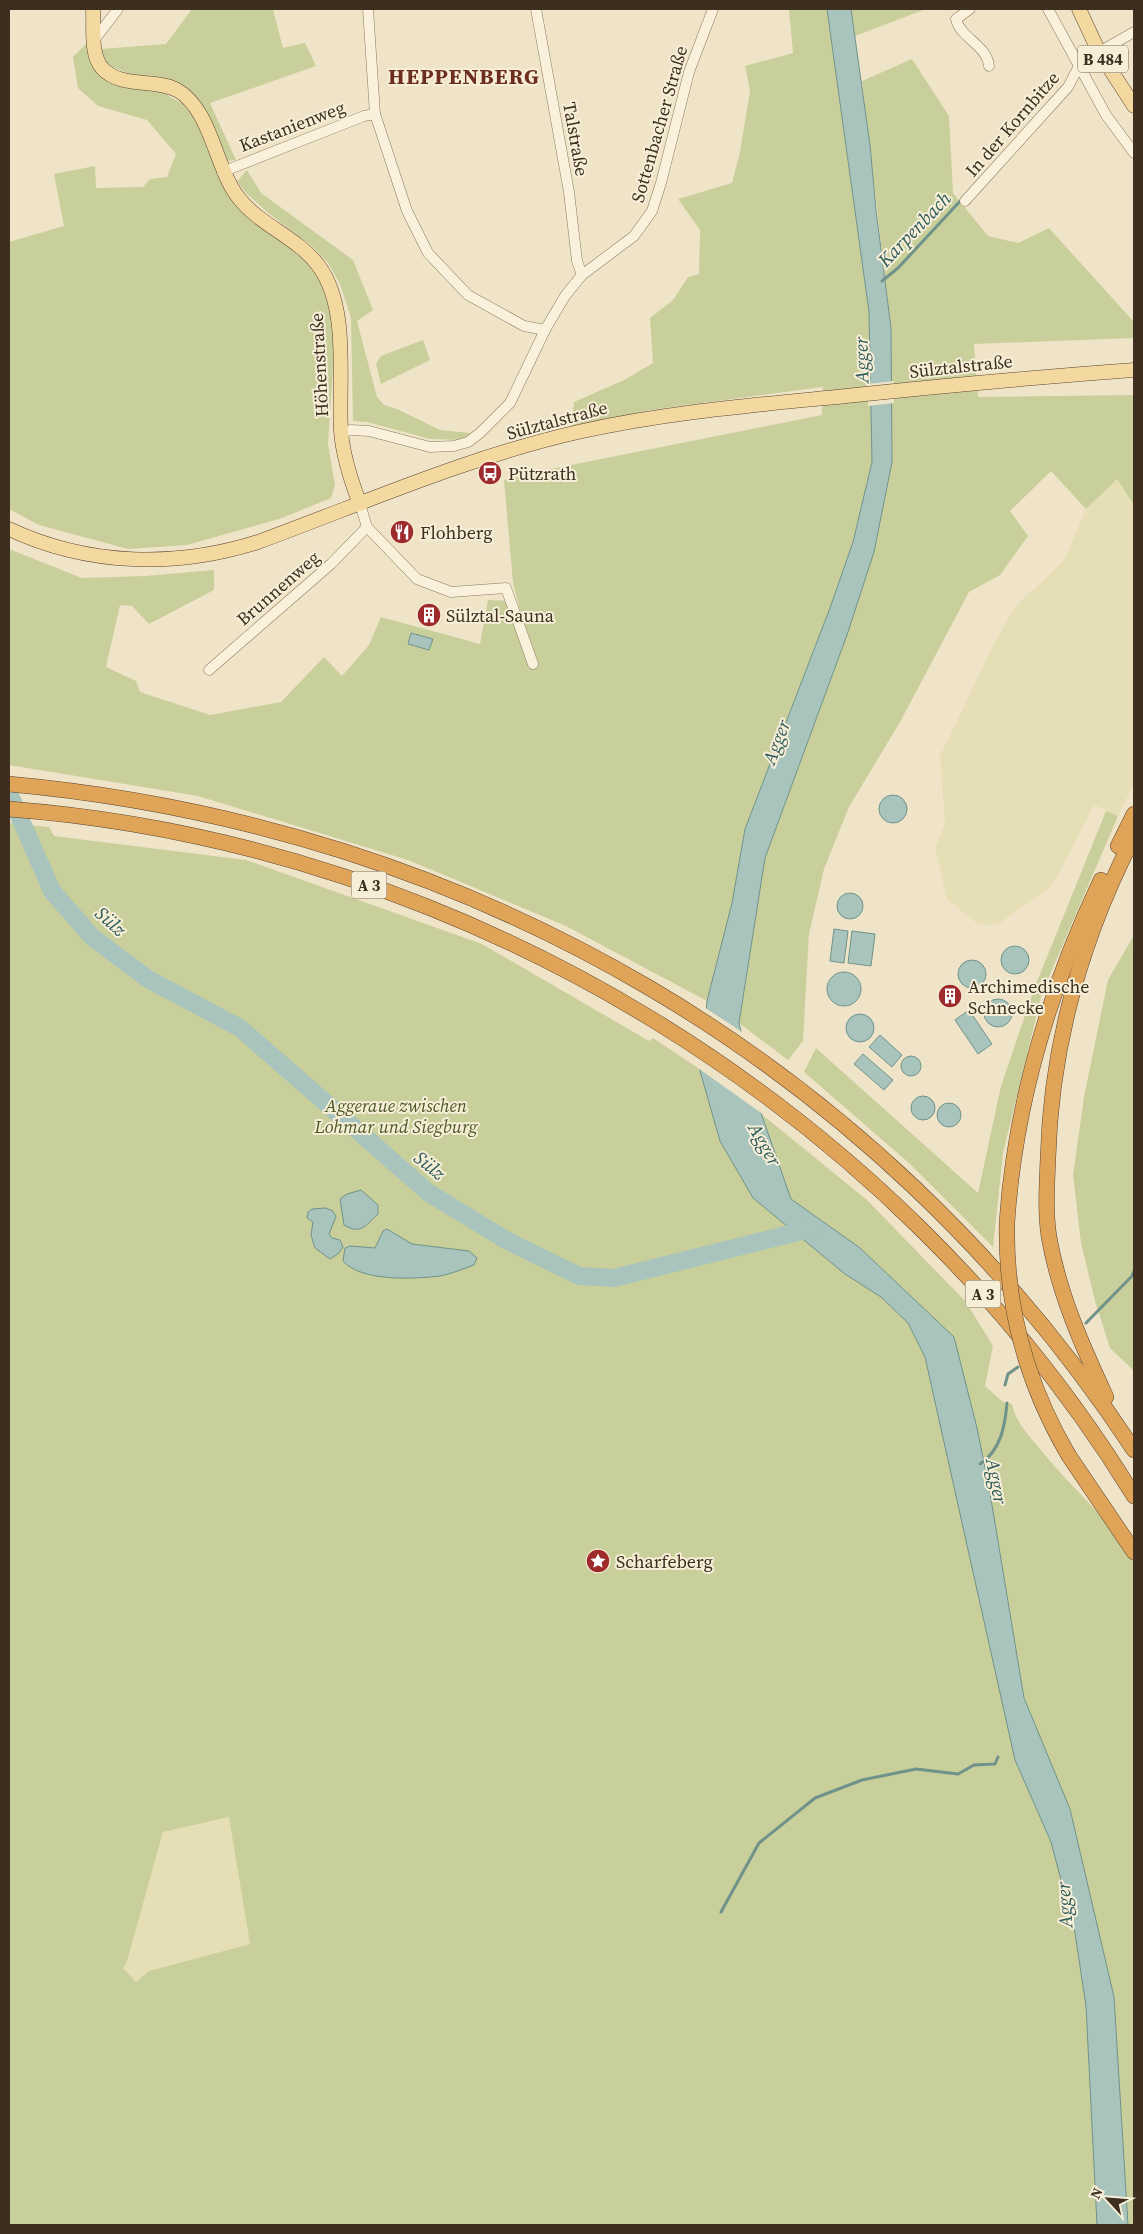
<svg xmlns="http://www.w3.org/2000/svg" width="1143" height="2234" viewBox="0 0 1143 2234" font-family="'Source Serif 4',serif">
	<rect width="100%" height="100%" fill="#f0e4c8"/>
	<g fill="#e6deb5">
		<polygon points="1117,479 1134,505 1134,784 1118,816 1094,805 1052,886 997,925 979,925 947,899 935,848 945,824 940,756 997,638 1013,611 1019,603 1064,561 1086,509"/>
		<polygon points="230,1817 250,1944 149,1971 136,1982 123,1968 127,1961 163,1831"/>
	</g>
	<g fill="#c9cf9b" fill-rule="evenodd">
		<polygon points="192,9 277,9 273,10 283,48 305,43 316,66 210,103 236,160 227,161 207,120 160,79 130,74 107,65 101,49 166,44"/>
		<polygon points="789,9 827,9 869,312 872,461 853,542 830,608 745,829 732,903 707,1001 566,926 408,860 198,796 9,765 9,549 82,578 145,576 214,570 214,590 149,624 132,606 120,605 106,667 136,681 140,692 210,715 281,702 324,657 342,676 369,645 381,617 480,644 488,600 509,601 532,658 513,583 504,480 551,469 822,415 823,387 650,410 571,428 574,402 624,380 653,363 650,318 673,300 688,277 699,274 700,230 678,199 732,183 740,152 750,91 745,66 793,53"/>
		<polygon points="851,9 926,9 855,36"/>
		<polygon points="89,41 91,60 109,83 125,88 159,90 186,106 200,125 251,217 299,255 314,269 324,284 335,338 328,444 335,485 331,498 282,518 187,545 128,549 39,525 9,509 9,242 64,226 54,174 95,166 96,188 143,187 150,179 167,177 176,154 147,120 98,106 78,88 73,57"/>
		<polygon points="912,59 949,116 953,193 988,236 1018,243 1049,228 1134,322 1134,338 974,344 978,397 1134,395 1134,505 1117,479 1086,509 1051,471 1010,511 1028,536 1000,575 969,592 900,722 849,807 824,869 809,934 803,1041 788,1060 739,1023 765,858 847,635 874,552 892,462 891,328 862,81"/>
		<polygon points="247,170 261,193 353,260 373,310 357,321 377,397 384,405 397,409 440,430 471,433 463,440 430,439 367,422 353,421 351,318 340,284 328,263 312,246 267,212 246,193 237,181"/>
		<polygon points="423,340 430,360 381,384 376,364 381,356"/>
		<polygon points="1106,811 1118,816 1042,993 1003,1153 993,1247 909,1163 804,1072 816,1048 978,1193 1001,1086 1034,989"/>
		<path d="M 9,823 L 49,827 L 54,836 L 246,860 L 482,944 L 649,1041 L 653,1038 L 737,1094 L 867,1200 L 966,1302 L 993,1346 L 985,1386 L 1003,1402 L 1012,1404 C 1016,1424 1032,1439 1045,1455 C 1074,1490 1111,1521 1134,1560 L 1134,2225 L 9,2225 ZM 229,1817 L 250,1944 L 149,1971 L 136,1982 L 123,1968 L 127,1961 L 163,1832 Z"/>
		<polygon points="1134,935 1134,1371 1110,1348 1095,1301 1081,1243 1073,1175 1084,1097 1108,980"/>
	</g>
	<g fill="#a9c4bc" stroke="#6f938a">
		<polygon points="827,9 851,9 870,145 876,210 891,328 892,462 874,552 847,635 765,858 739,1023 761,1113 791,1199 860,1248 954,1337 977,1428 989,1487 1024,1698 1070,1809 1114,1997 1128,2225 1097,2225 1086,2006 1075,1933 1051,1842 1015,1760 925,1357 908,1323 881,1297 845,1274 753,1198 720,1141 700,1071 707,1001 732,903 745,829 830,608 853,542 872,462 869,312"/>
		<polygon points="411,633 433,639 429,650 408,644"/>
		<circle cx="893" cy="809" r="14"/>
		<circle cx="850" cy="906" r="13"/>
		<polygon points="834,929 848,931 844,963 830,961"/>
		<polygon points="852,931 875,934 871,966 848,963"/>
		<circle cx="1015" cy="960" r="14"/>
		<circle cx="972" cy="974" r="14"/>
		<circle cx="844" cy="989" r="17"/>
		<circle cx="998" cy="1013" r="14"/>
		<polygon points="969,1010 992,1044 978,1054 955,1020"/>
		<circle cx="860" cy="1028" r="14"/>
		<polygon points="880,1035 902,1055 892,1067 869,1047"/>
		<polygon points="863,1054 893,1080 884,1090 854,1064"/>
		<circle cx="911" cy="1066" r="10"/>
		<circle cx="923" cy="1108" r="12"/>
		<circle cx="949" cy="1115" r="12"/>
		<path d="M 361,1190 L 378,1205 L 378,1214 C 365,1226 361,1235 344,1225 L 340,1199 L 347,1194 Z"/>
		<polygon points="326,1208 333,1211 336,1217 329,1234 332,1238 340,1240 343,1247 338,1254 330,1259 315,1248 311,1235 313,1222 307,1218 308,1212 312,1209"/>
		<path d="M 387,1229 L 412,1244 L 469,1251 L 477,1258 L 474,1265 C 463,1269 451,1274 440,1276 C 415,1279 361,1282 343,1261 L 345,1248 L 350,1246 L 375,1248 L 383,1231 Z"/>
	</g>
	<g fill="#f0e4c8">
		<polygon points="894,381 894,403 868,406 868,384"/>
		<polygon points="704,1007 745,1034 764,1115 698,1068"/>
	</g>
	<g fill="none" stroke-linecap="round" stroke-linejoin="round">
		<g stroke="#6f938a" stroke-width="3">
			<polyline points="882,281 898,268 963,198"/>
			<polyline points="1086,1323 1132,1276 1134,1271"/>
			<polyline points="1005,1385 1008,1374 1018,1367"/>
			<path d="M 980,1464 C 1001,1450 1005,1426 1007,1403"/>
			<polyline points="721,1912 759,1843 815,1798 862,1780 916,1769 958,1774 974,1765 995,1764 998,1757"/>
		</g>
		<polyline stroke="#a9c4bc" stroke-width="18" points="9,793 52,891 92,937 148,979 240,1028 429,1193 506,1240 579,1276 614,1278 810,1229"/>
		<g stroke="#8d765c" stroke-width="11">
			<g id="minor">
				<polyline points="368,9 375,114 407,211 428,253 468,295 524,326 545,330"/>
				<polyline points="536,9 569,192 577,261 582,275"/>
				<path d="M 970,9 L 956,19 C 960,38 987,45 989,66"/>
				<polyline points="1048,9 1106,115 1134,153"/>
				<polyline points="95,39 118,9"/>
				<polyline points="1099,52 1134,32"/>
				<polyline points="222,172 364,116 375,114"/>
				<polyline points="965,201 1068,87 1079,66"/>
				<polyline points="341,433 351,430 369,431 430,447 454,446 468,442 480,433 510,403 545,330 565,296 582,275 634,236 652,211 661,183 689,72 713,9"/>
				<polyline points="360,504 367,527 417,579 451,592 506,588 533,664"/>
				<polyline points="209,670 331,564 367,527"/>
			</g>
		</g>
		<g stroke="#5b4430" stroke-width="15">
			<g id="major">
				<path d="M 93,9 C 94,26 90,54 102,68 C 121,89 154,78 177,90 C 211,109 215,167 238,197 C 259,225 297,237 318,265 C 350,307 338,381 341,431 C 343,457 351,481 360,504"/>
				<polyline points="1079,9 1099,52 1134,106"/>
				<path d="M 9,529 C 88,566 176,568 258,542 C 364,503 468,457 578,432 C 667,412 756,405 846,396 C 942,386 1038,377 1134,370"/>
			</g>
		</g>
		<g stroke="#5b4430" stroke-width="16">
			<g id="highway">
				<path d="M 9,784 C 470,826 878,1062 1134,1450"/>
				<path d="M 9,809 C 465,844 895,1107 1134,1496"/>
				<polyline points="1118,846 1134,814"/>
				<path d="M 1007,1222 C 1015,1102 1050,988 1101,880"/>
				<path d="M 1106,1397 C 1082,1345 1059,1294 1049,1237 C 1045,1211 1047,1184 1048,1158 C 1051,1044 1082,937 1134,836"/>
				<polyline points="1069,1456 1134,1552"/>
			</g>
		</g>
		<use href="#minor" stroke="#faf1dc" stroke-width="10"/>
		<use href="#major" stroke="#f3d9a0" stroke-width="14"/>
		<use href="#highway" stroke="#e0a458" stroke-width="15"/>
		<g stroke="#5b4430" stroke-width="16" stroke-linecap="butt">
			<path id="highway-bridge" d="M 1007,1222 C 1005,1307 1026,1383 1069,1456"/>
		</g>
		<use href="#highway-bridge" stroke="#e0a458" stroke-width="15"/>
	</g>
	<defs>
		<g id="bus-disc" transform="scale(1.25)"><circle r="9.5" fill="#9e2a2b" stroke="#f7eed8"/><path d="M-5-6H5V4H4V6H2V4H-2V6H-4V4H-5ZM-3.5-4V0h7V-4ZM-3.5 1.2v1.5H-2V1.2ZM2 1.2v1.5H3.5V1.2Z" fill="#fff"/></g>
		<g id="restaurant-disc" transform="scale(1.25)"><circle r="9.5" fill="#9e2a2b" stroke="#f7eed8"/><path d="M-5-6h1v4h1v-4h1v4h1v-4h1v5L-1.5 .5V6h-2V.5L-5-1ZM5-6V6H3V1.5H1.5Q1.5-4 5-6Z" fill="#fff"/></g>
		<g id="building-disc" transform="scale(1.25)"><circle r="9.5" fill="#9e2a2b" stroke="#f7eed8"/><path d="M-4-6H4V6H1V3H-1V6H-4ZM-2.5-4.3h1.7v1.8h-1.7ZM.8-4.3h1.7v1.8H.8ZM-2.5-1h1.7V.8h-1.7ZM.8-1h1.7V.8H.8Z" fill="#fff"/></g>
		<g id="sight-disc" transform="scale(1.25)"><circle r="9.5" fill="#9e2a2b" stroke="#f7eed8"/><path d="M0-6L1.8-2.2L6-1.7L2.9 1.2L3.7 5.4L0 3.3L-3.7 5.4L-2.9 1.2L-6-1.7L-1.8-2.2Z" fill="#fff"/></g>
	</defs>
	<g fill-rule="evenodd">
		<use href="#bus-disc" x="490" y="473"/>
		<use href="#restaurant-disc" x="402" y="532"/>
		<use href="#building-disc" x="429" y="615"/>
		<use href="#building-disc" x="950" y="996"/>
		<use href="#sight-disc" x="598" y="1561"/>
	</g>
	<g text-anchor="middle" dominant-baseline="central" stroke-width="4" stroke-linejoin="round" paint-order="stroke">
		<g fill="#f7eed8" stroke="#756857" stroke-width="1">
			<rect x="1078" y="45.5" width="50" height="27" rx="4"/>
			<rect x="351.5" y="871.5" width="35" height="27" rx="4"/>
			<rect x="965.5" y="1280.5" width="35" height="27" rx="4"/>
		</g>
		<g font-size="16" font-weight="bold" fill="#3d2e20">
			<text x="1103" y="59">B 484</text>
			<text x="369" y="885">A 3</text>
			<text x="983" y="1294">A 3</text>
		</g>
		<g font-size="18" fill="#3d2e20" stroke="#f7eed8">
			<text transform="translate(659 124) rotate(-74)">Sottenbacher Straße</text>
			<text transform="translate(1012 124) rotate(-49)">In der Kornbitze</text>
			<text transform="translate(292 126) rotate(-21)">Kastanienweg</text>
			<text transform="translate(576 139) rotate(80)">Talstraße</text>
			<text transform="translate(319 365) rotate(-93)">Höhenstraße</text>
			<text transform="translate(961 366) rotate(-6)">Sülztalstraße</text>
			<text transform="translate(557 420) rotate(-15)">Sülztalstraße</text>
			<text transform="translate(278 588) rotate(-41)">Brunnenweg</text>
		</g>
		<g font-size="18" fill="#3d2e20" stroke="#f7eed8" text-anchor="start">
			<text x="508" y="473">Pützrath</text>
			<text x="420" y="532">Flohberg</text>
			<text x="446" y="615">Sülztal-Sauna</text>
			<text x="968" y="986">Archimedische<tspan x="968" dy="21">Schnecke</tspan></text>
			<text x="616" y="1561">Scharfeberg</text>
		</g>
		<g font-size="18" font-style="italic" fill="#4d5a26" stroke="#f7eed8">
			<text x="396" y="1105">Aggeraue zwischen<tspan x="396" dy="21">Lohmar und Siegburg</tspan></text>
		</g>
		<g font-size="19" font-style="italic" fill="#2f5d5a" stroke="#f7eed8">
			<text transform="translate(914 229) rotate(-46)">Karpenbach</text>
			<text transform="translate(861 360) rotate(-91)">Agger</text>
			<text transform="translate(776 742) rotate(-69)">Agger</text>
			<text transform="translate(111 921) rotate(42)">Sülz</text>
			<text transform="translate(765 1144) rotate(60)">Agger</text>
			<text transform="translate(430 1165) rotate(39)">Sülz</text>
			<text transform="translate(997 1481) rotate(79)">Agger</text>
			<text transform="translate(1064 1905) rotate(-94)">Agger</text>
		</g>
		<g font-size="22" font-weight="bold" letter-spacing="1" fill="#6b2e1e" stroke="#f7eed8">
			<text x="464" y="76">HEPPENBERG</text>
		</g>
	</g>
	<rect width="1143" height="2234" fill="none" stroke="#3d2e20" stroke-width="20"/>
	<g transform="translate(1108 2199) rotate(296)" stroke="#f7eed8" stroke-width="4" paint-order="stroke">
	<path d="M0-4L9 19L0 12L-9 19Z" fill="#3d2e20"/>
	<text y="-8" font-size="14" font-weight="bold" text-anchor="middle" fill="#3d2e20">N</text>
	</g>
</svg>
